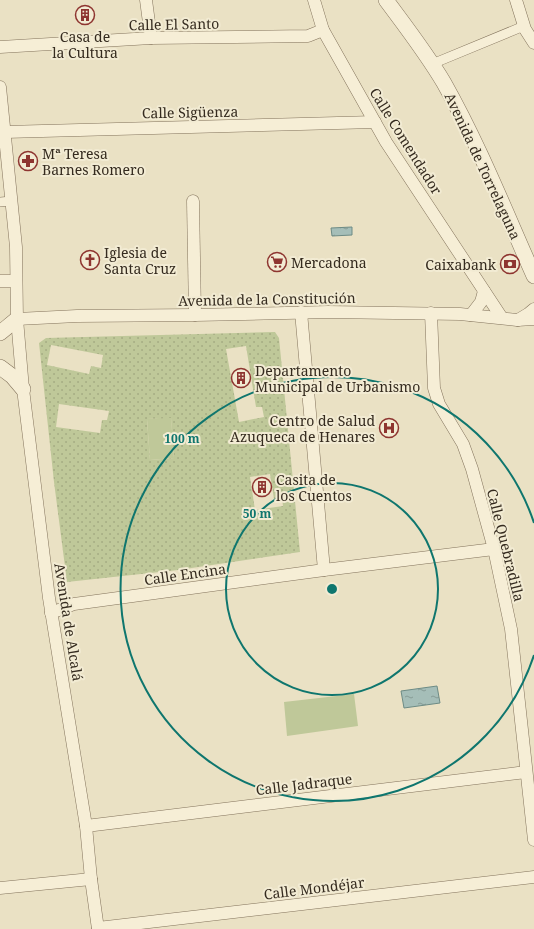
<svg xmlns="http://www.w3.org/2000/svg" width="534" height="929" viewBox="0 0 534 929" font-family="'Noto Serif',serif">
	<defs>
		<pattern id="park-dots" width="8" height="8" patternUnits="userSpaceOnUse"><rect width="8" height="8" fill="#bfc899"/><path d="M2 2h.1M6 6h.1" fill="none" stroke="#a5ac83" stroke-width="1.8" stroke-linecap="round"/></pattern>
		<pattern id="water-ripples" width="26" height="14" patternUnits="userSpaceOnUse"><rect width="26" height="14" fill="#a5beb8"/><path d="M2 4q2-2 4 0t4 0M15 11q2-2 4 0t4 0" fill="none" stroke="#879b95"/></pattern>
	</defs>
	<rect width="100%" height="100%" fill="#eae1c4"/>
	<g fill="#bfc899">
		<polygon points="171,417 174,458 150,460 147,419"/>
		<polygon points="354,694 358,726 287,736 284,702"/>
	</g>
	<path fill="url(#park-dots)" fill-rule="evenodd" d="M 275,332 L 279,338 L 300,552 L 178,570 L 67,582 L 54,482 L 39,343 L 46,338 ZM 51,345 L 103,355 L 101,368 L 91,366 L 89,374 L 47,365 ZM 246,346 L 256,407 L 262,407 L 264,417 L 239,422 L 226,349 ZM 59,404 L 109,411 L 107,420 L 102,420 L 100,433 L 56,427 ZM 171,418 L 174,458 L 150,460 L 147,419 ZM 270,474 L 274,499 L 282,498 L 283,506 L 255,510 L 250,477 Z"/>
	<g fill="url(#water-ripples)" stroke="#6d8b85">
		<polygon points="352,227 352,235 332,236 331,228"/>
		<polygon points="437,686 440,703 404,708 401,691"/>
	</g>
	<g fill="none" stroke-linecap="round" stroke-linejoin="round">
		<g stroke="#83735c" stroke-width="10">
			<g id="pedestrian">
				<polyline points="432,64 524,26"/>
				<polyline points="0,202 12,201"/>
			</g>
		</g>
		<g stroke="#83735c" stroke-width="13">
			<g id="minor">
				<polyline points="146,0 151,38"/>
				<polyline points="314,0 323,30 386,142 502,318"/>
				<polyline points="516,0 525,29 534,43"/>
				<polyline points="0,47 151,38 308,36 323,30"/>
				<polyline points="0,87 16,247 17,319 23,389 49,598 86,826 91,879 98,929"/>
				<polyline points="5,132 375,122"/>
				<polyline points="193,201 195,315"/>
				<polyline points="0,281 16,281"/>
				<polyline points="301,312 324,570"/>
				<polyline points="431,313 434,388 439,404 463,444 472,469 494,549 511,629 534,840"/>
				<polyline points="471,315 481,302 484,291"/>
				<polyline points="17,319 77,316 195,315 328,312 460,314 517,320 534,319"/>
				<polyline points="518,320 528,314 534,309"/>
				<polyline points="51,613 74,604 324,570 494,549"/>
				<polyline points="86,826 526,772"/>
				<polyline points="0,888 91,879"/>
				<polyline points="98,928 534,877"/>
			</g>
		</g>
		<g stroke="#83735c" stroke-width="16">
			<g id="tertiary">
				<path d="M 386,0 C 406,27 427,54 444,83 C 479,145 505,211 534,276"/>
				<polyline points="0,333 17,319"/>
				<polyline points="0,367 12,376 23,389"/>
			</g>
		</g>
		<use href="#pedestrian" stroke="#f6eed6" stroke-width="9"/>
		<use href="#minor" stroke="#f6eed6" stroke-width="12"/>
		<use href="#tertiary" stroke="#f6eed6" stroke-width="15"/>
	</g>
	<g fill="none" stroke="#0f766e" stroke-width="2">
		<circle cx="332" cy="589" r="106"/>
		<path d="M534 655A212 212 0 1 1 534 523"/>
	</g>
	<defs>
		<g id="building-ring" transform="scale(1)"><circle r="9.5" fill="#f2ebd3" stroke="#8e3530" stroke-width="1.5"/><path d="M-4-6H4V6H1V3H-1V6H-4ZM-2.5-4.3h1.7v1.8h-1.7ZM.8-4.3h1.7v1.8H.8ZM-2.5-1h1.7V.8h-1.7ZM.8-1h1.7V.8H.8Z" fill="#8e3530"/></g>
		<g id="pharmacy-ring" transform="scale(1)"><circle r="9.5" fill="#f2ebd3" stroke="#8e3530" stroke-width="1.5"/><path d="M-2-6h4v4h4v4h-4v4h-4v-4h-4v-4h4Z" fill="#8e3530"/></g>
		<g id="church-ring" transform="scale(1)"><circle r="9.5" fill="#f2ebd3" stroke="#8e3530" stroke-width="1.5"/><path d="M-1.2-6h2.4v3.5h3.3v2.4h-3.3V6h-2.4V-.1h-3.3v-2.4h3.3Z" fill="#8e3530"/></g>
		<g id="supermarket-ring" transform="scale(1)"><circle r="9.5" fill="#f2ebd3" stroke="#8e3530" stroke-width="1.5"/><path d="M-6-5.5h2.5l.6 2H6L4.5 2H-2.5L-4.4-4H-6ZM-1.5 3.2a1.3 1.3 0 1 0 .1 0ZM3 3.2a1.3 1.3 0 1 0 .1 0Z" fill="#8e3530"/></g>
		<g id="bank-ring" transform="scale(1)"><circle r="9.5" fill="#f2ebd3" stroke="#8e3530" stroke-width="1.5"/><path d="M-6-4H6V4H-6ZM0-2.3a2.3 2.3 0 1 0 0 4.6a2.3 2.3 0 1 0 0-4.6Z" fill="#8e3530"/></g>
		<g id="hospital-ring" transform="scale(1)"><circle r="9.5" fill="#f2ebd3" stroke="#8e3530" stroke-width="1.5"/><path d="M-5-5h3v3.5h4V-5h3V5h-3V1.5h-4V5h-3Z" fill="#8e3530"/></g>
	</defs>
	<g fill-rule="evenodd">
		<use href="#building-ring" x="85" y="15"/>
		<use href="#pharmacy-ring" x="28" y="161"/>
		<use href="#church-ring" x="90" y="260"/>
		<use href="#supermarket-ring" x="277" y="262"/>
		<use href="#bank-ring" x="510" y="264"/>
		<use href="#building-ring" x="241" y="378"/>
		<use href="#hospital-ring" x="389" y="428"/>
		<use href="#building-ring" x="262" y="487"/>
	</g>
	<g text-anchor="middle" dominant-baseline="central" stroke-width="4" stroke-linejoin="round" paint-order="stroke">
		<g font-size="14" fill="#352b1f" stroke="#f2ebd3">
			<text transform="translate(174 24) rotate(-1)">Calle El Santo</text>
			<text transform="translate(190 112) rotate(-1)">Calle Sigüenza</text>
			<text transform="translate(406 141) rotate(58)">Calle Comendador</text>
			<text transform="translate(483 166) rotate(65)">Avenida de Torrelaguna</text>
			<text transform="translate(267 299) rotate(-1)">Avenida de la Constitución</text>
			<text transform="translate(506 545) rotate(76)">Calle Quebradilla</text>
			<text transform="translate(185 574) rotate(-8)">Calle Encina</text>
			<text transform="translate(69 622) rotate(81)">Avenida de Alcalá</text>
			<text transform="translate(304 784) rotate(-7)">Calle Jadraque</text>
			<text transform="translate(314 888) rotate(-7)">Calle Mondéjar</text>
		</g>
		<g font-size="14" fill="#352b1f" stroke="#f2ebd3" text-anchor="start">
			<text x="85" y="36" text-anchor="middle">Casa de<tspan x="85" dy="16">la Cultura</tspan></text>
			<text x="42" y="153">Mª Teresa<tspan x="42" dy="16">Barnes Romero</tspan></text>
			<text x="104" y="252">Iglesia de<tspan x="104" dy="16">Santa Cruz</tspan></text>
			<text x="291" y="262">Mercadona</text>
			<text x="496" y="264" text-anchor="end">Caixabank</text>
			<text x="255" y="370">Departamento<tspan x="255" dy="16">Municipal de Urbanismo</tspan></text>
			<text x="375" y="420" text-anchor="end">Centro de Salud<tspan x="375" dy="16">Azuqueca de Henares</tspan></text>
			<text x="276" y="479">Casita de<tspan x="276" dy="16">los Cuentos</tspan></text>
		</g>
	</g>
	<circle cx="332" cy="589" r="6" fill="#0f766e" stroke="#f2ebd3" stroke-width="2"/>
	<g font-size="12" text-anchor="middle" font-weight="bold" fill="#0f766e" stroke="#f2ebd3" stroke-width="4" stroke-linejoin="round" paint-order="stroke">
		<text x="182" y="443">100 m</text>
		<text x="257" y="518">50 m</text>
	</g>
</svg>
